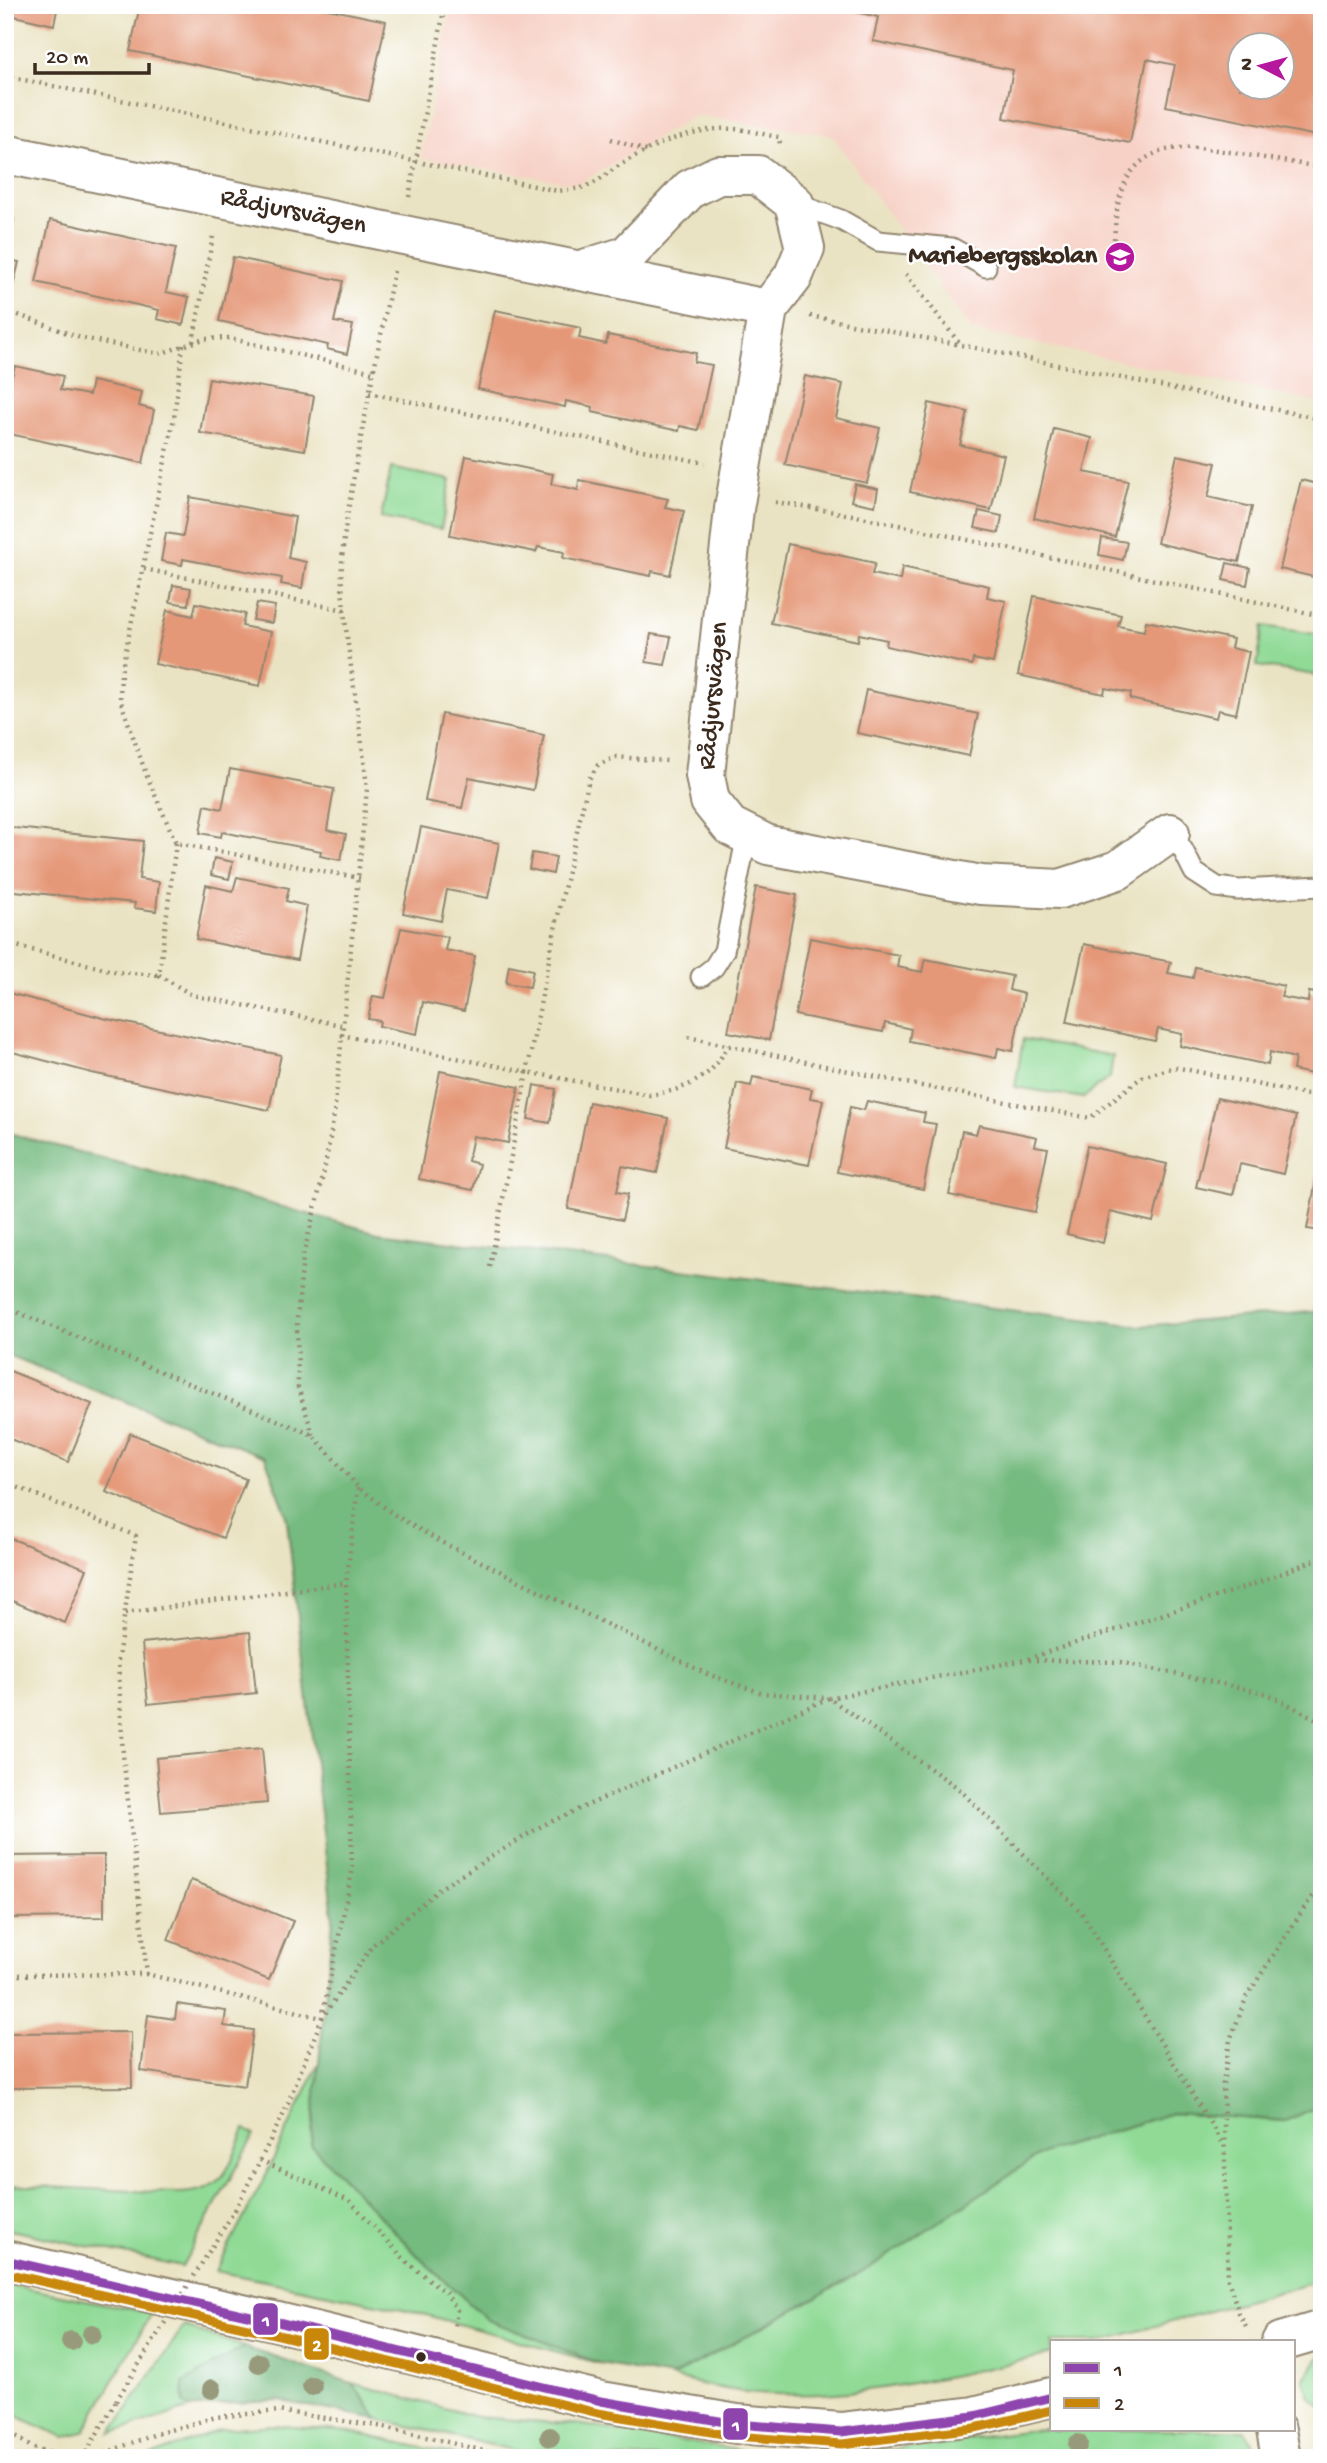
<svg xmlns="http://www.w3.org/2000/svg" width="1327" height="2463" viewBox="0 0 1327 2463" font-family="'Gochi Hand',sans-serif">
	<rect width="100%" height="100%" fill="#fff"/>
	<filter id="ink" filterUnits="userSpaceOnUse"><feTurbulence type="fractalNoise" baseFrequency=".0143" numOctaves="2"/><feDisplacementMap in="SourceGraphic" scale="14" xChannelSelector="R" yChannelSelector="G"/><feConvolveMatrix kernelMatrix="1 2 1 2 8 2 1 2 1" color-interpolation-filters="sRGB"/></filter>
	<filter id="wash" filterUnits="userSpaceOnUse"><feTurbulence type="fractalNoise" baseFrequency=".00686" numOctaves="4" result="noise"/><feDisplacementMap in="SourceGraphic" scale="28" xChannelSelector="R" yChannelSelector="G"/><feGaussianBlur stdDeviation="1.57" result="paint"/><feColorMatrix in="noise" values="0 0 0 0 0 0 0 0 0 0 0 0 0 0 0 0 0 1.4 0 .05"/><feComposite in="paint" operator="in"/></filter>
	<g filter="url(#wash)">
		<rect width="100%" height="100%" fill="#eae3c3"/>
		<path fill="#f7d1c6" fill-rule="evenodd" d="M 452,5 L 1322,5 L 1322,403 L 971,330 L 832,135 L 695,116 L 578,184 L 421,158 ZM 1240,46 L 1282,46 L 1282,88 L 1240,88 Z"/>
		<g fill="#90da96" stroke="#66825a" stroke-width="2">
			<polygon points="391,468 451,480 441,529 381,518"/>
			<polygon points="1263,626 1322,635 1322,676 1257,666"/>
			<polygon points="1023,1039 1113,1056 1110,1077 1083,1098 1015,1087"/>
			<polygon points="319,2063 311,2145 423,2261 488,2320 601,2364 412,2311 216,2271 264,2179"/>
			<path d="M 1322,2104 L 1322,2280 L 1098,2342 L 1052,2342 L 1052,2354 C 952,2376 848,2403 745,2392 C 720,2389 695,2383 671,2377 L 866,2270 L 1041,2153 L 1172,2113 L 1285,2121 Z"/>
			<path d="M 245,2129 L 254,2135 L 182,2266 L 5,2229 L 5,2185 L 177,2193 C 227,2192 227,2169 245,2129 Z"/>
			<polygon points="5,2284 152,2313 84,2432 64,2437 23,2419 5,2406"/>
			<polygon points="184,2326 244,2347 184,2383 184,2402 191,2408 111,2433"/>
			<polygon points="1322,2353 1322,2408 1310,2397 1304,2380"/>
			<polygon points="352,2383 477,2417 583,2425 742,2451 817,2454 895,2449 1052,2427 1052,2430 1245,2430 1253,2443 1253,2458 548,2458 378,2419"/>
			<polygon points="272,2425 350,2432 470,2458 146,2458 222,2429"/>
		</g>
		<g fill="#74ba7f" stroke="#58724e" stroke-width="2">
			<polygon points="5,1132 378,1233 1141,1326 1322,1311 1322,2104 1285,2121 1172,2113 1042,2153 866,2270 671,2377 601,2364 488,2320 423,2261 311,2145 333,1918 286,1513 265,1457 5,1354"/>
			<polygon points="244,2347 352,2383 378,2419 281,2401 235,2403 191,2408 184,2403 183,2383"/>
		</g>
		<g id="blocks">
			<g fill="#e59878" fill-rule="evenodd">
				<polygon points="5,5 58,5 54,25 5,14"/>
				<polygon points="140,5 309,5 386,21 369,101 130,51"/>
				<path d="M 825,5 L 1322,5 L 1322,137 L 1166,106 L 1175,65 L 1147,59 L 1130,143 L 1004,118 L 1013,70 L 873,41 L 878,17 ZM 1240,46 L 1282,46 L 1282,88 L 1240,88 Z"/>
				<polygon points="5,217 14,219 6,252 5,252"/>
				<polygon points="50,220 176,248 166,292 189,297 183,325 157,319 159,310 36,282"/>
				<polygon points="233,257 343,281 334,322 353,325 347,354 327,349 328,345 219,321"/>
				<polygon points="5,259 19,262 13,287 5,285"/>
				<polygon points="495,310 581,328 579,338 606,344 608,335 696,353 694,362 712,365 698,430 680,426 679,431 592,412 593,407 566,401 565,407 478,389"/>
				<polygon points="15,366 63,376 60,390 89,395 92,381 142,392 139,406 154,410 143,463 5,433 5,378 11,379"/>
				<polygon points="805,376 843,384 836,418 880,428 867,483 785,465"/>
				<polygon points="209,378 314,396 305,450 200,433"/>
				<polygon points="929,403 968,412 960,445 1004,455 991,510 910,492"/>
				<polygon points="1054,429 1092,438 1084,472 1128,481 1115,537 1034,518"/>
				<polygon points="1177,455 1216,463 1208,497 1252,507 1239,562 1157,543"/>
				<polygon points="466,456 553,474 551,484 578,490 579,480 668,499 665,507 684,511 670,575 652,571 651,576 563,558 564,552 538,547 536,552 450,535"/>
				<polygon points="1301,480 1322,485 1322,579 1280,569"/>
				<polygon points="855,484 878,489 875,506 851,501"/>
				<polygon points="190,497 295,517 288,558 306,562 302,588 281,584 282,578 183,559 182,565 161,561 166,533 183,536"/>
				<polygon points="979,511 1002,516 999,533 975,528"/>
				<polygon points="1102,538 1127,542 1123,560 1099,555"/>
				<polygon points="788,544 875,563 872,574 900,580 902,567 989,586 987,597 1006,601 993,663 973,659 972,665 886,646 887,640 859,634 858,641 771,623"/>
				<polygon points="1227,563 1250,568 1247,585 1223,580"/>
				<polygon points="173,585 191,588 188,605 170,602"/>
				<polygon points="1034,596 1121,615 1118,626 1144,631 1146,621 1233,639 1231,648 1249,652 1236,714 1218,710 1216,718 1130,699 1131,693 1105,688 1104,694 1018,675"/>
				<polygon points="196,603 245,614 242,626 271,632 260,686 155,664 167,610 193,616"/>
				<polygon points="257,603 275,606 272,623 253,620"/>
				<polygon points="651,634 671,637 665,665 646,662"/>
				<polygon points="866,690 978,714 969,756 857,733"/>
				<polygon points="442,714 544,735 533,790 469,777 462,808 425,801"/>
				<polygon points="230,769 334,789 327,830 346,834 341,860 320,856 321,851 222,832 221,837 200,833 205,805 222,809"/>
				<polygon points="5,827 143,841 139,879 159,882 156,911 134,908 135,903 5,890"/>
				<polygon points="421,827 499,843 488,898 447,890 441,921 403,913"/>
				<polygon points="532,853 556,857 553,874 529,869"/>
				<polygon points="214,858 233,862 229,879 211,875"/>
				<polygon points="237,877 289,888 286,901 307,906 297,960 196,939 206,885 233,891"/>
				<polygon points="756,887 797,895 769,1040 728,1032"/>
				<polygon points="401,928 448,937 445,950 475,956 464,1011 423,1002 417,1034 379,1026 380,1021 368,1019 373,996 385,998"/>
				<polygon points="810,938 899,955 897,967 922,972 925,959 1012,976 1009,990 1024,994 1013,1051 998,1048 996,1058 909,1041 911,1029 885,1023 883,1032 795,1015"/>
				<polygon points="1084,944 1171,962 1168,973 1193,978 1195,967 1284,986 1281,997 1308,1002 1309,992 1322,994 1322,1076 1293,1070 1295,1058 1270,1052 1268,1065 1180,1046 1182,1034 1158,1029 1155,1041 1067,1022"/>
				<polygon points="509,965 533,970 530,987 506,983"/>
				<polygon points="5,992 107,1019 281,1055 269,1110 92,1073 5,1050"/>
				<polygon points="440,1071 519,1087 508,1143 473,1136 468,1161 479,1164 473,1190 419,1179"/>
				<polygon points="753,1077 812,1089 810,1098 823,1100 809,1165 724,1148 737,1083 751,1086"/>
				<polygon points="534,1085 556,1089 550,1123 528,1119"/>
				<polygon points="1217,1098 1296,1116 1283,1174 1240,1164 1233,1195 1196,1187"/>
				<polygon points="867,1101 925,1113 923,1122 936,1124 923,1189 837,1172 850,1107 864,1110"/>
				<polygon points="589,1102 668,1118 657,1173 622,1166 617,1192 628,1194 622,1220 568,1209"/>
				<polygon points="979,1125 1037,1137 1035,1146 1048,1148 1035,1212 949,1195 962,1131 976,1134"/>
				<polygon points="1087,1146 1167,1164 1153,1222 1110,1212 1103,1243 1067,1234"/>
				<polygon points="1320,1159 1322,1159 1322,1231 1307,1229"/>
				<polygon points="5,1369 92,1404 68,1462 5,1437"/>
				<polygon points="130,1433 246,1479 223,1538 106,1492"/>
				<polygon points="5,1536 87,1569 65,1623 5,1598"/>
				<polygon points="250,1632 256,1693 148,1704 142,1643"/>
				<polygon points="262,1748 267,1803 161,1812 156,1758"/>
				<polygon points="104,1855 104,1917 5,1918 5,1856"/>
				<polygon points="191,1880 293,1921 269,1980 168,1940"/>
				<polygon points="177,2004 226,2011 224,2026 253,2030 245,2086 141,2071 148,2015 175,2019"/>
				<polygon points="131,2032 132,2087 5,2088 5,2033"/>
			</g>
		</g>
	</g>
	<g filter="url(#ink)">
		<use href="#blocks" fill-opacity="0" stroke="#928670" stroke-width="2"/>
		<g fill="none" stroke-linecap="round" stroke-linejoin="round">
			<g stroke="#928670" stroke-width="23">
				<g id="lane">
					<polyline points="794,203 841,220 878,241 952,248 986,267"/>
					<polyline points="1170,833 1183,850 1194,872 1217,887 1238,890 1322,886"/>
					<polyline points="701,977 714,967 724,951 747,834"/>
				</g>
			</g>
			<g stroke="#928670" stroke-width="42">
				<g id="street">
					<path id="s1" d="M 5,154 L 768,309"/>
					<polyline points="581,270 626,256 690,189 718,175 758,175 794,203 805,248 793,277 768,309 734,509 705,775 710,801 730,826 768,845 981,885 1060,889 1118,870 1170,833"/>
					<polyline points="1276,2430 1281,2458"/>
				</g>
			</g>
			<g stroke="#928670" stroke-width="42">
				<g id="secondary">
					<polyline points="5,2260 282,2323 601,2401 737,2424 841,2432 974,2416 1052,2397"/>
					<polyline points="1281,2342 1322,2330"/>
				</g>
			</g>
			<g stroke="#928670" stroke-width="4.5" stroke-dasharray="2 5" stroke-linecap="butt">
				<path d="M 5,76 L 558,191 C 592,188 591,185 617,167 C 651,145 695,126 735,129 C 750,130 764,135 779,137 L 780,145"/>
				<polyline points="611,139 646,151"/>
				<polyline points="409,197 445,5"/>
				<path d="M 1113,253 C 1115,232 1115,205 1124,185 C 1148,132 1208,149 1253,156 C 1276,160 1299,164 1322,167"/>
				<polyline points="906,274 960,344"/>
				<polyline points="5,310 78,337 159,354 204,339 228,338 373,372"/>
				<polyline points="810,316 961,345 1322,419"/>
				<polyline points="193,342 213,236"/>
				<polyline points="183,345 174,418 121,673 120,699 146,774 176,843 360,878"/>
				<polyline points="369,393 705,463"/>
				<polyline points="775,502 852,515 1322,616"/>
				<polyline points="144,569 345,610"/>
				<polyline points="176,843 159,975 192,995 341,1025"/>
				<polyline points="5,943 117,972 159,975"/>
				<polyline points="341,1035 527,1072 555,929 589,779 598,765 616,757 667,761"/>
				<polyline points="688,1037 901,1082 1090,1118 1142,1077 1175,1067 1322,1098"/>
				<path d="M 490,1267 L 527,1072 L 650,1095 C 682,1091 715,1078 727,1045"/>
				<polyline points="5,1307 313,1435 358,1487 393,1514 441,1542 707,1674 762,1693 829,1698 1024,1660 1252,1585 1322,1557"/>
				<path d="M 313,1435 L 298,1387 L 297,1319 L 303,1257 L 324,1172 L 334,1115 L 367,789 C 361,722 347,655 342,587 C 340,550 348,512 354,476 C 366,407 380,339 394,271"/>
				<polyline points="5,1482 136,1536 118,1659 123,1755 147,1974 322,2018 352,1872 346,1583 358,1488"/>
				<polyline points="125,1613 346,1583"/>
				<polyline points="1029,1660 1120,1662 1268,1694 1322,1722"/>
				<polyline points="5,1975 147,1974"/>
				<polyline points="260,2160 349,2200 407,2262 446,2293 457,2310 455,2326"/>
				<polyline points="235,2210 283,2115 322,2018 373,1945 442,1887 543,1825 829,1698 958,1788 1082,1913 1224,2146"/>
				<polyline points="1246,2326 1239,2313 1228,2280 1223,2083 1230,2040 1247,1996 1306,1905 1322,1885"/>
				<polyline points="5,2428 31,2447 67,2458"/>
				<polyline points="83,2458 116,2401"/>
				<polyline points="92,2458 156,2434 216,2417 278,2411 384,2427 514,2458"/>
			</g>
			<use href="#lane" stroke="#fff" stroke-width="19"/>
			<use href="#street" stroke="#fff" stroke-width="38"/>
			<use href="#secondary" stroke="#fff" stroke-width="38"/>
			<polyline stroke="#928670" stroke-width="4.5" stroke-dasharray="2 5" stroke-linecap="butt" points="116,2401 235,2210"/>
			<g stroke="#fff" stroke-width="14">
				<polyline id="bus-1" points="5,2260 282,2323 601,2401 737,2424 841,2432 974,2416 1052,2397"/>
			</g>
			<g stroke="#fff" stroke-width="14">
				<polyline id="bus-2" points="5,2273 279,2335 598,2413 735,2436 842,2444 975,2428 1052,2410"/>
			</g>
			<use href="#bus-1" stroke="#8e44ad" stroke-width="9"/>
			<use href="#bus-2" stroke="#c88708" stroke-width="9"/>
		</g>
		<g fill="#989a7c">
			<circle cx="92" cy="2334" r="10"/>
			<circle cx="71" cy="2341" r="10"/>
			<circle cx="259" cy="2363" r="10"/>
			<circle cx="312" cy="2386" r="10"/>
			<circle cx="212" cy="2389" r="10"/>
			<circle cx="550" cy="2437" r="10"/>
			<circle cx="1078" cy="2444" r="10"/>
		</g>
	</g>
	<defs>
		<g id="school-disc" transform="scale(1.575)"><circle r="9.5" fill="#b5179e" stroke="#fff"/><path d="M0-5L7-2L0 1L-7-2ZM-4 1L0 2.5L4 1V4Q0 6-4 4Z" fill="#fff"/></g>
	</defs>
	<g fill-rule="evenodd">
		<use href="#school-disc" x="1120" y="257"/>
	</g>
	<circle fill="#3b2a1e" stroke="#fff" stroke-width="2.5" cx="421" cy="2357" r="6"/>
	<g text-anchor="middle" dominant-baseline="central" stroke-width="5" stroke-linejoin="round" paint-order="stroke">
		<g font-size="26" fill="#3b2a1e" stroke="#fff">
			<text stroke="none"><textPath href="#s1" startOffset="294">Rådjursvägen</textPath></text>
			<text transform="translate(715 696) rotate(-85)">Rådjursvägen</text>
		</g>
		<g font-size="26" font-weight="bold" fill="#3b2a1e" stroke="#fff" text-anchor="end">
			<text x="1097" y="257">Mariebergsskolan</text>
		</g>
	</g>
	<g stroke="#fff" stroke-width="2.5">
		<rect x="252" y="2302" width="27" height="34" rx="7" fill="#8e44ad"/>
		<rect x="303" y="2327" width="27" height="34" rx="7" fill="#c88708"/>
		<rect x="722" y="2407" width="27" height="34" rx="7" fill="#8e44ad"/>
	</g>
	<g font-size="19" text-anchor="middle" font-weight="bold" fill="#fff">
		<text x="266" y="2326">1</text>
		<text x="317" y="2351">2</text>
		<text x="736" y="2431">1</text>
	</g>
	<rect width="1327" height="2463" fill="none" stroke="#fff" stroke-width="28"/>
	<rect x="1050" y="2340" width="245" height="91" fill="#ffffff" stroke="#b1aaa5" stroke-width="2"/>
	<rect x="1064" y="2363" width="35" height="10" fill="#8e44ad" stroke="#b1aaa5" stroke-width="2"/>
	<text x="1114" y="2376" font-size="21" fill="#3b2a1e">1</text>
	<rect x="1064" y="2398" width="35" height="10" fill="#c88708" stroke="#b1aaa5" stroke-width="2"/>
	<text x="1114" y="2410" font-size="21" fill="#3b2a1e">2</text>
	<g transform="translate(1261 66) rotate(276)"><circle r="33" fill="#ffffff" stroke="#b1aaa5" stroke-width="2"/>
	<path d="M0-5L12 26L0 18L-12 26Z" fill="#b5179e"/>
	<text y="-10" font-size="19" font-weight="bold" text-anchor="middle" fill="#3b2a1e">N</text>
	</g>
	<path d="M35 63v10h114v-10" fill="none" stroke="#3b2a1e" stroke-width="3.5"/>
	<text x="46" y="63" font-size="21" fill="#3b2a1e" stroke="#ffffff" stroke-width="5" paint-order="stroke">20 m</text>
</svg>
